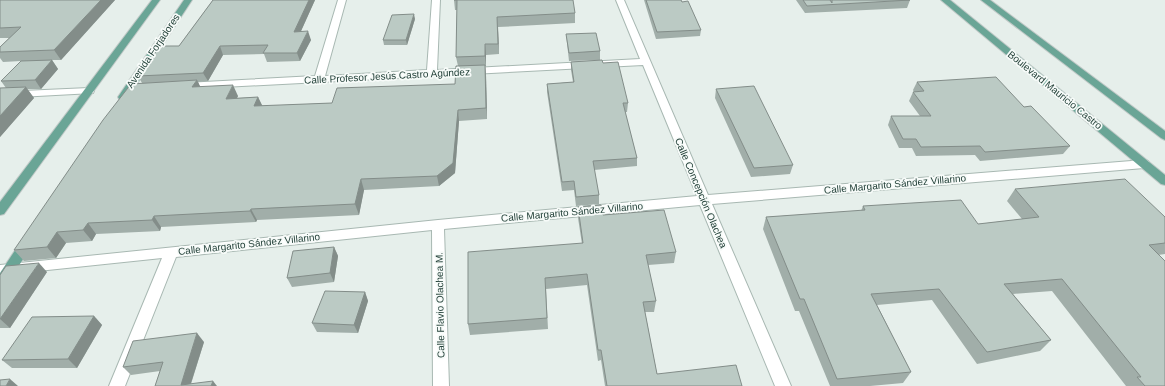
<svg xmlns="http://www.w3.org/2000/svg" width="1165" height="386" viewBox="0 0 1165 386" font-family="Arial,sans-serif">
	<rect width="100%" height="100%" fill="#e6efeb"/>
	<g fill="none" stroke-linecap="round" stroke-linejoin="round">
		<g stroke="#a8b8b2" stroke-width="2">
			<g id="minor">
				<polygon points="338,0 346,0 325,76 427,70 432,0 440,0 437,70 640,59 616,0 624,0 708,195 1144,160 1148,161 1150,164 1148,167 1144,168 712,204 791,386 775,386 700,205 444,229 449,386 433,386 432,230 176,257 125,386 109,386 162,258 0,275 0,265 438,220 697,196 643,65 185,89 180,86 185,83 315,76"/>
				<polygon points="89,88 94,91 93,93 0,98 0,92"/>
			</g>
		</g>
		<g stroke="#c2cac8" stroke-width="2">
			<g id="major">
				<polygon points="152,0 160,0 4,214 0,215 0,202"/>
				<polygon points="184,0 192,0 127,99 119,99 118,97"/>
				<polygon points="941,0 950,0 1165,175 1165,185 1161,184"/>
				<polygon points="981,0 990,0 1165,131 1165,140 1161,138"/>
				<polygon points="27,238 32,240 33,243 5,288 0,290 0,273 22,240"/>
			</g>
		</g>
		<use href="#minor" fill="#fff" fill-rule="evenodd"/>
		<use href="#major" fill="#6aa596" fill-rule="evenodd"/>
	</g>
	<g fill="#a1aea9">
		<polygon points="0,0 115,0 61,60 52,60 58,69 41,89 27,89 34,98 0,137 0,88 6,88 1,81 21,61 3,62 0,58 0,47 9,38 0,38"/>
		<polygon points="213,0 315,0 301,31 311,40 300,61 267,62 264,54 223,55 208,81 198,82 200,87 238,96 237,98 258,97 262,106 332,103 455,84 458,66 456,57 457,10 455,10 454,0 575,13 575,23 498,27 499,54 486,55 486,66 485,66 486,75 487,119 459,121 455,173 439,186 364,190 359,215 257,220 256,222 161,227 160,231 96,234 92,241 66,243 56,258 24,261 14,250 142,83 138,76 179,46"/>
		<polygon points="644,0 681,0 701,30 700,36 656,39"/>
		<polygon points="796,0 910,0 907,8 805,13"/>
		<polygon points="415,19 407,45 384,45 383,40"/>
		<polygon points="566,34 600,51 600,60 569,61"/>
		<polygon points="571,62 603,63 628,103 627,112 625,112 637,158 637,166 594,170 599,195 599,204 576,206 574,190 562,191 547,92 547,84 573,82 571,70"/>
		<polygon points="917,82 1024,107 1070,146 1063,154 980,161 975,155 916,156 912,148 899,148 888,125 891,116 920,116 909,101 913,92 914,92 913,90"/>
		<polygon points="716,89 793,165 790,174 751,177 715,98"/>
		<polygon points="1015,189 1165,217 1165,254 1158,255 1165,386 1126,386 1052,291 1013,294 1051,340 1040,351 977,364 932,300 877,305 911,372 903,383 870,386 830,386 799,311 795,311 763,229 766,217 861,211 863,206 978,224 1022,219 1007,201"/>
		<polygon points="578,207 603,215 676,252 674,263 648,265 656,301 654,312 645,312 657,374 742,386 605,386 601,360 598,361 587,285 546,289 548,329 470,335 468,324 582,244 578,218"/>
		<polygon points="334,247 338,256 334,282 292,287 287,278"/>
		<polygon points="47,272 10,328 0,328 0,275"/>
		<polygon points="365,292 368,301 358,333 317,332 312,323"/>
		<polygon points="94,316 102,325 77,368 12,368 2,360"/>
		<polygon points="204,342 191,384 217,386 155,386 160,371 131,375 123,367"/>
	</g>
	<g fill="#838d89">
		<polygon points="101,0 115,0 61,60 54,50"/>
		<polygon points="309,0 315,0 297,40 294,32"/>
		<polygon points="414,14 415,19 407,45 406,40"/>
		<polygon points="497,17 498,27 499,54 498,44"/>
		<polygon points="308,31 311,40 300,61 297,53"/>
		<polygon points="485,44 486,55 486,66 485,56"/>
		<polygon points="220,46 223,55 208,81 203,73"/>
		<polygon points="52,60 58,69 41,89 35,80"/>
		<polygon points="485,65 486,75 487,119 486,108"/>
		<polygon points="197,80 202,90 192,87"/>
		<polygon points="233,85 238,96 231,110 226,99"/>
		<polygon points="26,87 34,98 0,137 0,116"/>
		<polygon points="258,97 263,107 254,106"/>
		<polygon points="458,110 459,121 455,173 439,186 437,176"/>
		<polygon points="361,179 364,190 359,215 355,204"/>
		<polygon points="251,209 257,220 256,222 250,211"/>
		<polygon points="154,216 161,227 160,231 152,220"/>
		<polygon points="88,223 96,234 92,241 83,230"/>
		<polygon points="57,232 66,243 56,258 47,247"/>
		<polygon points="334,247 338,256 334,282 330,273"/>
		<polygon points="39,263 47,272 10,328 0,319"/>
		<polygon points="365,292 368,301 358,333 354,325"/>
		<polygon points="94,316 102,325 77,368 68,359"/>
		<polygon points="197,333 204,342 190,386 181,385"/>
		<polygon points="10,379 18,386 6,386"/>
		<polygon points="213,381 217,386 211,386"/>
	</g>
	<g fill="#bbcac4" stroke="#838d89">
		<polygon points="0,0 101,0 54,50 0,52 0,47 21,27 0,28"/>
		<polygon points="213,0 309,0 294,32 308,31 297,53 263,53 268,45 220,46 203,73 138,76 160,46 179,46"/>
		<polygon points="454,0 573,0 575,13 497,17 498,44 485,44 485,56 456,57 457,0"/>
		<polygon points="646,0 681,0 682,2 688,1 701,30 657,32"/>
		<polygon points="803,0 830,0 832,3 832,0 910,0 807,6"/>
		<polygon points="414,14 406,40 383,40 392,15"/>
		<polygon points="596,33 600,51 569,53 566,34"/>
		<polygon points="52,60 35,80 1,81 21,61"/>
		<polygon points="602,60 603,63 618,62 628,103 623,103 637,158 593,161 599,195 576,197 574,181 562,182 547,84 574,82 571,62"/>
		<polygon points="485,65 486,108 458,110 453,163 437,176 361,179 355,204 251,209 250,211 154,216 152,220 88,223 83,230 57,232 47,247 14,250 103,120 131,84 197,80 192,87 233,85 226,99 258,97 254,106 332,103 337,88 455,84 456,66"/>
		<polygon points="996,77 1024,107 1031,106 1070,146 985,152 980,146 921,147 916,139 903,139 891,116 931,116 913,92 924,91 917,82"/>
		<polygon points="754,86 793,165 754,168 716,89"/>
		<polygon points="26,87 0,116 0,88"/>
		<polygon points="1125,179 1165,217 1165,243 1149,245 1165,261 1165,386 1145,386 1137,377 1141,377 1062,279 1004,284 1051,340 987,352 939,289 871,294 911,372 837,379 804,299 800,299 766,217 865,210 863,206 961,200 978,224 1039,217 1015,189"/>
		<polygon points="601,205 603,215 664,210 676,252 646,255 656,301 643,302 657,374 736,365 742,386 607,386 601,350 598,350 587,274 545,278 547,318 468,324 468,252 583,243 578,207"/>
		<polygon points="334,247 330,273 287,278 293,251"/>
		<polygon points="39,263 0,319 0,275 6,266"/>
		<polygon points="325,291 365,292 354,325 312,323"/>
		<polygon points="94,316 68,359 2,360 32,317"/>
		<polygon points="197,333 181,385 213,381 211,386 155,386 163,362 123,367 133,341"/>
		<polygon points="10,379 6,386 0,386 0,380"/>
	</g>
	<g text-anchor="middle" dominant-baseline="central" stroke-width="3.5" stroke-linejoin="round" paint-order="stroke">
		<g font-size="10" fill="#24423a" stroke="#f7fbf9">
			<text transform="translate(153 51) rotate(-56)">Avenida Forjadores</text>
			<text transform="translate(387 76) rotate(-3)">Calle Profesor Jesús Castro Agúndez</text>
			<text transform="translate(1055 90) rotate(39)">Boulevard Mauricio Castro</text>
			<text transform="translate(895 184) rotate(-5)">Calle Margarito Sández Villarino</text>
			<text transform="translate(701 193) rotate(67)">Calle Concepción Olachea</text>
			<text transform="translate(572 212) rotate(-5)">Calle Margarito Sández Villarino</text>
			<text transform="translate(249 244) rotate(-6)">Calle Margarito Sández Villarino</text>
			<text transform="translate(440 305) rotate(-91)">Calle Flavio Olachea M.</text>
		</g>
	</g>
</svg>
